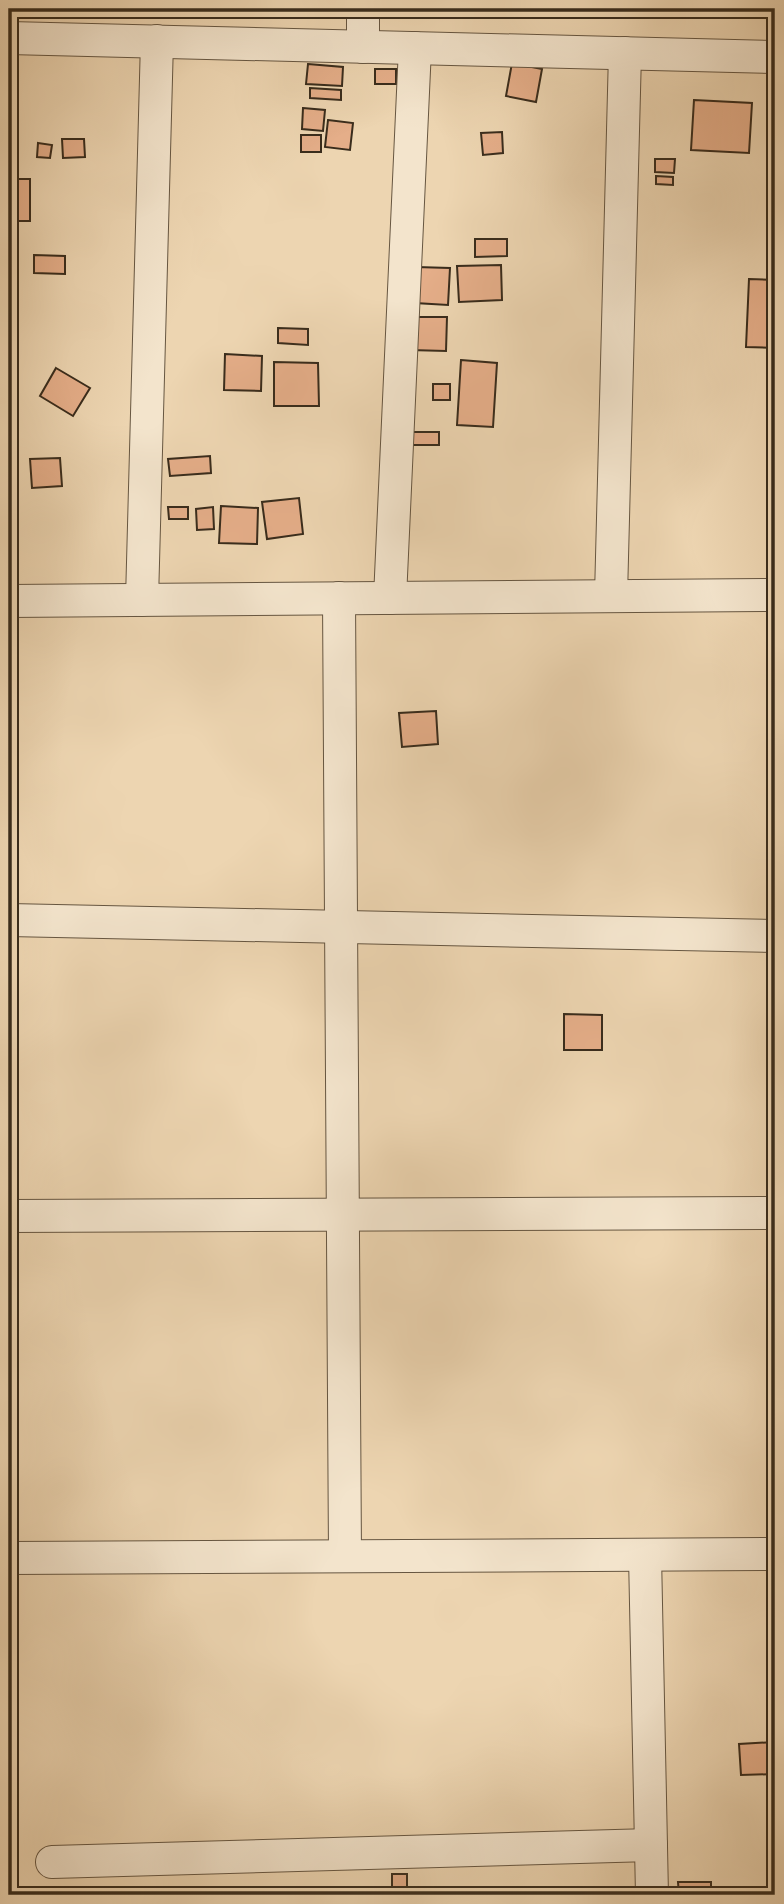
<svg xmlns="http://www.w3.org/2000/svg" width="784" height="1904" viewBox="0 0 784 1904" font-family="Alegreya,serif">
	<rect width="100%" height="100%" fill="#edd5b1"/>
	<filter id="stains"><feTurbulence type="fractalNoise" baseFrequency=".00286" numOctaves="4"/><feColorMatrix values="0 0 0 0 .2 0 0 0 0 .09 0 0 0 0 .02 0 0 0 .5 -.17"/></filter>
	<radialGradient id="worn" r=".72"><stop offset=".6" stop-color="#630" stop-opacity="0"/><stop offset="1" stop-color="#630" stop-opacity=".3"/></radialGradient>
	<g fill="#e5ae89" stroke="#392c1c" stroke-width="2">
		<polygon points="512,63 542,69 536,102 506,96"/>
		<polygon points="308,64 343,67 342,86 306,84"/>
		<rect x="375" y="69" width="21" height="15"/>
		<polygon points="310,88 341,90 341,100 310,98"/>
		<polygon points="694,100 752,103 749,153 691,150"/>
		<polygon points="303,108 325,110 323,131 302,129"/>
		<polygon points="328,120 353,123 350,150 325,147"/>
		<polygon points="502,132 503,153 483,155 481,133"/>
		<rect x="301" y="135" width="20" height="17"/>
		<polygon points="62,139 84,139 85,157 63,158"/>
		<polygon points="38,143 52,145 50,158 37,157"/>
		<polygon points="655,159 675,159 674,173 655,172"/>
		<polygon points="656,176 673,177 673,185 656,184"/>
		<rect x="9" y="179" width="21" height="42"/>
		<polygon points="475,239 507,239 507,256 475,257"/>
		<polygon points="34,255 65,256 65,274 34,273"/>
		<polygon points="501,265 502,300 459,302 457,266"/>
		<polygon points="416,267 450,268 448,305 415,303"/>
		<polygon points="749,279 775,280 775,348 746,347"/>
		<polygon points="410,317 447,317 446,351 410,350"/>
		<polygon points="278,328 308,329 308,345 278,343"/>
		<polygon points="225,354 262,356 261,391 224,390"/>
		<polygon points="461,360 497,363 493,427 457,425"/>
		<polygon points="274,362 318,363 319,406 274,406"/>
		<polygon points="56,368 90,388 73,416 40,396"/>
		<rect x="433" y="384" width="17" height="16"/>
		<rect x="402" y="432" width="37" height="13"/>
		<polygon points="210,456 211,473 170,476 168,459"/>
		<polygon points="60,458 62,486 32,488 30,459"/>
		<polygon points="299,498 303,534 267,539 262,502"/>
		<polygon points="221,506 258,508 257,544 219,543"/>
		<polygon points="168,507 188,507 188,519 169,519"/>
		<polygon points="213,507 214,529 197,530 196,509"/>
		<polygon points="436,711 438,744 402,747 399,713"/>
		<polygon points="564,1014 602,1015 602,1050 564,1050"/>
		<polygon points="775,1742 775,1774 741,1775 739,1744"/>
		<polygon points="392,1874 407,1874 407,1894 392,1895"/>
		<polygon points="678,1882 711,1882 711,1895 679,1895"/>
	</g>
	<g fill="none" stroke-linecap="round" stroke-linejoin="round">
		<g stroke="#665641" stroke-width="34">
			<g id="street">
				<polyline points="9,38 775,57"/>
				<polyline points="363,47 363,9"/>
				<polyline points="611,596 625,53"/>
				<polyline points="339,598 345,1556"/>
				<polyline points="390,598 415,48"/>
				<polyline points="142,600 157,41"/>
				<polyline points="9,601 775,595"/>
				<polyline points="9,920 775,936"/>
				<polyline points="9,1216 775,1213"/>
				<polyline points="645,1555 652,1895"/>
				<polyline points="9,1558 775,1554"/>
				<polyline points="52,1862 651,1845"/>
			</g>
		</g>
		<use href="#street" stroke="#f3e4cc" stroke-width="32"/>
	</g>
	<rect width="784" height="1904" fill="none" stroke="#edd5b1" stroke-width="35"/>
	<rect x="10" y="10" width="763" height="1883" fill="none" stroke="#392c1c" stroke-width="3.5"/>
	<rect x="18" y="18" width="749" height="1869" fill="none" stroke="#392c1c" stroke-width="2"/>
	<rect width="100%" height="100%" filter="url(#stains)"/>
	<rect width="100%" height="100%" fill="url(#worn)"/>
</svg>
